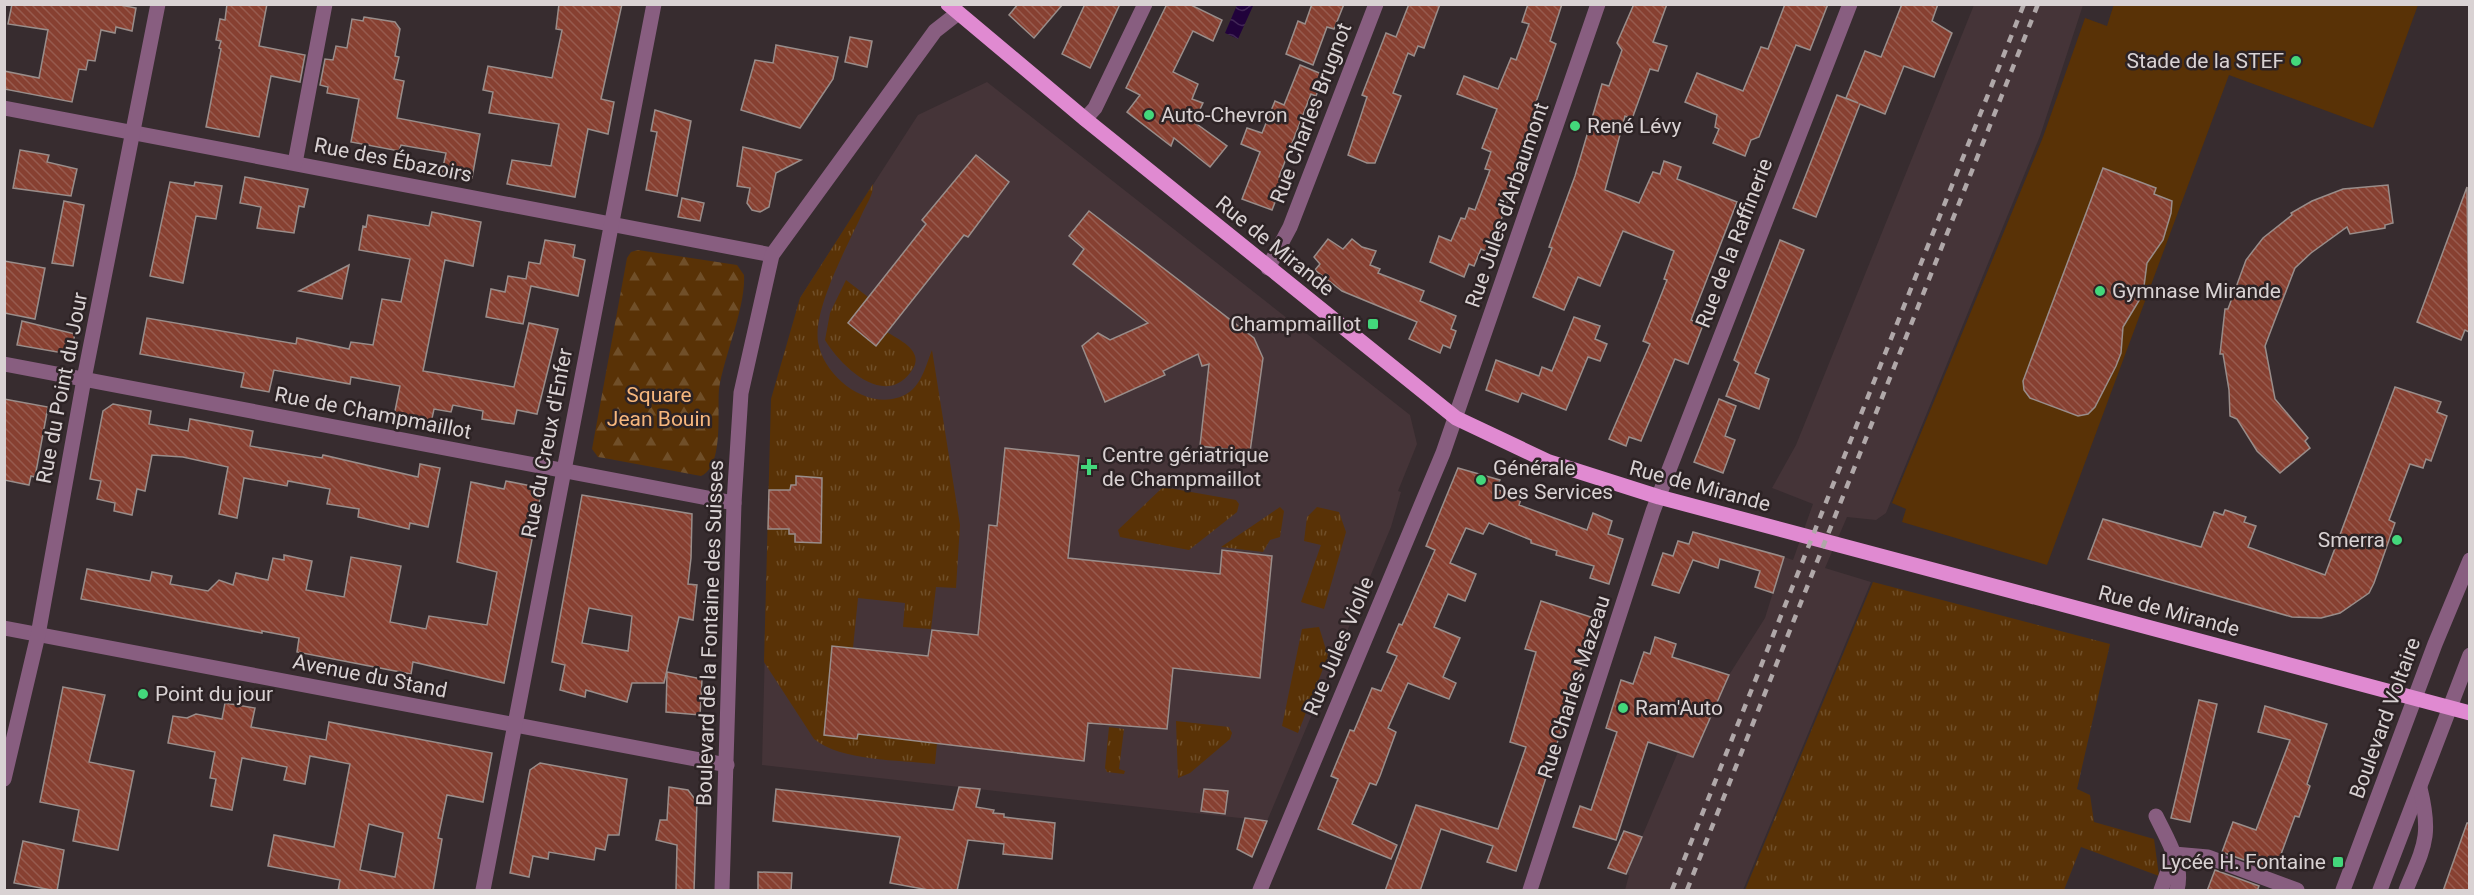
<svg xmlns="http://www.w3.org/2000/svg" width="2474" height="895" viewBox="0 0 2474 895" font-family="Roboto,sans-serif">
	<defs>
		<pattern id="grass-tufts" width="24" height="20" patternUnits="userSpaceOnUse" patternTransform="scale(1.5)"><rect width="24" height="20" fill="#593206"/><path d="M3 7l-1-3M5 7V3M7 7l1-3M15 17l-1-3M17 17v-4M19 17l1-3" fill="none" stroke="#704f29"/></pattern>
		<pattern id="forest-firs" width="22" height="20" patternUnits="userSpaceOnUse" patternTransform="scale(1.5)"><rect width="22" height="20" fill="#593206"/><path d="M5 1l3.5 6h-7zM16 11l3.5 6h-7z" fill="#704f29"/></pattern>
		<pattern id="water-waves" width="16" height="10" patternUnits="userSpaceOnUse" patternTransform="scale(1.5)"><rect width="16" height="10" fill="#21023b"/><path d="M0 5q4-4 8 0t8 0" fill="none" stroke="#412656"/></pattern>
		<pattern id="building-back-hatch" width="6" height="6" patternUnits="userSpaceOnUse" patternTransform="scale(1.5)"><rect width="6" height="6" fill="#874031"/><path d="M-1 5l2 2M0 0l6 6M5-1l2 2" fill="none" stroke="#975b4e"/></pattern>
	</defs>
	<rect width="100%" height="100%" fill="#372c2f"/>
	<g fill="#453438">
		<polygon points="1974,5 2083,5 2040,136 1886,513 1876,520 1847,517 1825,568 1871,582 1743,890 1625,890 1629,875 1626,874 1678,752 1693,757 1729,675 1765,618 1784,557 1793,560 1813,504 1772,488 1796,445"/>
		<polygon points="987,82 1410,415 1417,444 1398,491 1401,492 1391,527 1267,821 762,765 769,490 800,298 918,115"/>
	</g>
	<g fill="url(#grass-tufts)">
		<path d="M 873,184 C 874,194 866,205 862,214 C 848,245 813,308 818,342 C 824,379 873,415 908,393 C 922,384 926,365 932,350 L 960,525 L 956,588 L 936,587 L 931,629 L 903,627 L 905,603 L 858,598 L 853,648 L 833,646 L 858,734 L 937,743 L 935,764 C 899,760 841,761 814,739 L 764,662 L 771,399 L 800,298 Z"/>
		<path d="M 846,280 L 868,297 L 848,323 L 876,345 L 887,332 C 896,338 912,345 915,356 C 917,362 914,368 910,373 C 883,408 840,365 825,340 L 830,313 Z"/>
		<polygon points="1163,487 1236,500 1239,504 1237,512 1189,550 1120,537 1118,530"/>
		<polygon points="1280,507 1284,511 1280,537 1270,540 1263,552 1221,547"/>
		<polygon points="1317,507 1339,512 1346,532 1324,609 1301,602 1321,545 1304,541 1307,517"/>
		<polygon points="1873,582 2110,644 2077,789 2090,795 2094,822 2154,839 2159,876 2081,847 2064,890 1745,890"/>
		<polygon points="1319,627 1328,656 1298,733 1282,726 1302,629"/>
		<polygon points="1176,721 1229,727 1232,733 1230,739 1190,773 1178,778"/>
		<polygon points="1109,727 1124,729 1119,769 1125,771 1124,774 1107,772 1105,768"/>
	</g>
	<path fill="url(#forest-firs)" d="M 638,250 L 737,265 L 744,275 C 746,306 724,356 719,389 C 717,412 724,466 701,476 L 604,458 L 598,457 L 592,449 L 627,258 L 631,252 Z"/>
	<polygon fill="#593206" points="2114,4 2418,5 2373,128 2229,75 2047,565 1902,522 1906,509 1892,503 2043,137 2085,18 2107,26"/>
	<polygon fill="url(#water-waves)" points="1237,5 1253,6 1238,39 1225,33"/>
	<g fill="url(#building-back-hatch)" stroke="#998d8a" stroke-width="1.5" fill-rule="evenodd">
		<polygon points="12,4 115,4 136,8 132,31 116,27 115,33 101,30 95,61 88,60 86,70 79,69 72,102 4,89 4,71 39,78 48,30 8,24"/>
		<polygon points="227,4 267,4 259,46 305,55 300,82 271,76 259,137 206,127 221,49 219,48 221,41 216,40 220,19 225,20"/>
		<polygon points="559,4 622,4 601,99 614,102 608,134 588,129 575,197 507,184 512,160 551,166 559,124 489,113 493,92 483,90 488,66 552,78 562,30 556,29"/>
		<polygon points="1018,4 1063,4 1034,38 1009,15"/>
		<polygon points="1085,4 1120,4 1090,68 1062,54"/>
		<polygon points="1167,4 1189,4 1222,20 1213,41 1193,31 1173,72 1198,84 1192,99 1203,103 1194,122 1227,146 1210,167 1174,138 1171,146 1127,112 1140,95 1126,88"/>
		<polygon points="1312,4 1344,4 1334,29 1327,27 1313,65 1286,54 1298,21 1305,24"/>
		<polygon points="1409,4 1440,4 1424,48 1418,46 1414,56 1408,53 1393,93 1401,96 1375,163 1367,163 1348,155 1367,97 1362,95 1386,33 1396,37"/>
		<polygon points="1528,4 1562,4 1550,41 1556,44 1536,102 1540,104 1490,253 1481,249 1474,266 1469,264 1464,277 1430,262 1439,236 1451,241 1461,218 1465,219 1469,208 1475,210 1490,170 1485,169 1491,152 1482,148 1497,109 1457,94 1464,76 1498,89 1511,58 1516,60 1529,24 1522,22"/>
		<polygon points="1634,4 1667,4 1653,42 1667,46 1658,71 1650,69 1632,119 1625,116 1605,190 1639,203 1653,172 1660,174 1664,161 1681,167 1677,179 1737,202 1691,320 1703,325 1688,364 1675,359 1641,441 1629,437 1626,446 1609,439 1650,344 1643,341 1667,280 1664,279 1674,251 1623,231 1600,286 1578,277 1564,310 1533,297 1552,248 1549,247 1575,176 1602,84 1609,86 1622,50 1617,43"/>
		<polygon points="1785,4 1828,4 1810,50 1796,45 1759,137 1751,140 1745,156 1713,143 1719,129 1715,127 1717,115 1685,102 1697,73 1743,91 1761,47 1768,49"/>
		<polygon points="1902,4 1938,4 1932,21 1952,33 1934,77 1904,66 1885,114 1860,104 1816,217 1793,208 1837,95 1858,103 1846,98 1865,51 1881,57"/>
		<polygon points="364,17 395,22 400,29 395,56 399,57 394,79 404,81 397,118 480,134 472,178 442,172 446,153 401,145 399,151 351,142 359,99 327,93 328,87 320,85 325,59 333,60 336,46 347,48 352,19 363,21"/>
		<polygon points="850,37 872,41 867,67 845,62"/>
		<polygon points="776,45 838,57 833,79 800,128 741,110 755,60 773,63"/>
		<polygon points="1300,65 1324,75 1316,96 1311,94 1279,177 1284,179 1272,210 1242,199 1260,152 1241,144 1247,128 1262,133 1275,101 1284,105"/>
		<polygon points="655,110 691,121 677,196 646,190 657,132 651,131"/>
		<polygon points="743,147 801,160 776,173 769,207 760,212 752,210 747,203 750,188 737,186"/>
		<polygon points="20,150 49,155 47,162 77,169 71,196 13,188"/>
		<polygon points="976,155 1009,182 968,237 964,235 876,346 848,323 926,224 922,220"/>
		<polygon points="2103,168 2156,188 2154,194 2172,201 2171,213 2163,240 2147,263 2143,294 2123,327 2121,353 2116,366 2095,407 2088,414 2078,416 2030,398 2024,390 2023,381"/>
		<polygon points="245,177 308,189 304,207 299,206 294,233 257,228 261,207 240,203"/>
		<polygon points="170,182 194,186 195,182 222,186 216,219 196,216 183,283 150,276"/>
		<polygon points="2388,185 2393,223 2385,225 2385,228 2350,234 2347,227 2311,253 2295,268 2276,317 2265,346 2275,399 2308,438 2305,441 2310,448 2280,473 2257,451 2237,419 2230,416 2229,390 2223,354 2220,354 2225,309 2228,309 2246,260 2263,238 2292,215 2291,213 2312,201 2343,189"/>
		<polygon points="2467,187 2469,332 2465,330 2461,340 2417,322"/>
		<polygon points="682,198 704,203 700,221 678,217"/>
		<polygon points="64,201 84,205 73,266 52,263"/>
		<polygon points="1089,211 1254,338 1263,358 1250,452 1200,446 1209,364 1202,366 1198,354 1163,371 1165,375 1105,402 1082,346 1098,333 1110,340 1148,323 1073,264 1084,249 1069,236"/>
		<polygon points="432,212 481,222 473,266 445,260 423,371 514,387 529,323 558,329 537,414 517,410 514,424 482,419 483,411 453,405 451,412 434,409 431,423 394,416 400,386 351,377 350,384 274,370 269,392 241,387 244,373 140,354 147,318 296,344 297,338 349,349 351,342 373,345 382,299 401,302 410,259 359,250 363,226 366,227 368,215 429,226"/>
		<polygon points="1328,239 1343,249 1352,239 1362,247 1376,251 1370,265 1380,269 1378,273 1424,291 1420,301 1456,316 1451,329 1456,331 1450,348 1443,345 1440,353 1409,339 1417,322 1342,291 1315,270 1320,264 1314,257"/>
		<polygon points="545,240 575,245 573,257 585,260 578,296 531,286 523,324 486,317 491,289 505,292 508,276 526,279 529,262 540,264"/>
		<polygon points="1780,240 1804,250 1755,373 1769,379 1759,409 1726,396 1739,363 1734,360"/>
		<polygon points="4,261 45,268 35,319 4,313"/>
		<polygon points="349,265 342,299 299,291"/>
		<polygon points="1574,317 1600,326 1595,339 1607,344 1600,361 1588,357 1566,410 1522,393 1518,402 1486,390 1496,360 1539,376 1542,367 1552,371"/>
		<polygon points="22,321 75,334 72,347 63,353 17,345"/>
		<polygon points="2395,387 2441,402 2437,412 2447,416 2431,461 2426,459 2423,468 2410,464 2389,520 2395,523 2374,583 2369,593 2340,613 2321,618 2292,617 2088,559 2103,519 2201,547 2214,512 2223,515 2225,510 2246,517 2244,522 2256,526 2248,547 2325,575"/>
		<polygon points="4,399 48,407 35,477 31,476 29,485 4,480"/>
		<polygon points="1719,399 1736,406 1725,436 1735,440 1723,473 1694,462"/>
		<polygon points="113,404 151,411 149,424 188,431 190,419 253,431 250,446 322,458 323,455 418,477 420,464 440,468 428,527 410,523 409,529 358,517 359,509 327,504 330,489 288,481 287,486 244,478 237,518 219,514 228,467 183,457 152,455 145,491 137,489 132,515 114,511 115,503 97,499 101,481 90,479 103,411"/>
		<polygon points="1005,448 1079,456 1068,558 1220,574 1222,550 1272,556 1260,678 1173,668 1167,729 1088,723 1084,761 858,734 857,739 824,735 832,646 928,656 932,630 978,635 989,525 997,526"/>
		<polygon points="1458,468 1500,480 1496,489 1521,499 1519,505 1587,530 1593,513 1612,521 1608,534 1623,539 1609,584 1590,578 1594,566 1556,555 1557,551 1531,543 1531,540 1489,523 1483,534 1466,528 1450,563 1476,574 1465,601 1448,594 1434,627 1460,638 1443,677 1456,683 1449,699 1408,683 1388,728 1396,732 1380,776 1376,785 1370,783 1352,824 1397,845 1391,859 1318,829 1338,779 1331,776 1350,730 1354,731 1372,688 1381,691 1397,656 1387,652 1399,624 1402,625 1435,550 1426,546"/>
		<polygon points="796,476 822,478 821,543 795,542 795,534 789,534 789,529 768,529 769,490 790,490 791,485 796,485"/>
		<polygon points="506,481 542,488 504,683 413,662 411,674 297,652 299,638 262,631 262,633 81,599 87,569 150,581 152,572 172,576 170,584 208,591 219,580 233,585 236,573 268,580 273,558 284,560 284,555 312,561 306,590 344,597 351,557 401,566 390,622 426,629 429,616 487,625 497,572 457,562 471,482 504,489"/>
		<path d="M 582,495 L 692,514 L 691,558 L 688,584 L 697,585 L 693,620 L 679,617 L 664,683 L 632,683 L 627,702 L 586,690 L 585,697 L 560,690 L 565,665 L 552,662 ZM 589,608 L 632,616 L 628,651 L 582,643 Z"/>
		<polygon points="1693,532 1784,557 1773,593 1755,587 1760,571 1720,559 1718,568 1693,560 1679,593 1652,585 1663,553 1673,556 1678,541 1689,544"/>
		<polygon points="1541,601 1597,619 1516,871 1487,862 1493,846 1441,829 1420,891 1385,891 1416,805 1498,829 1526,747 1510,742 1536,652 1525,649"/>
		<polygon points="1655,637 1676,644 1672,657 1729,675 1693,757 1648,742 1616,840 1573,827 1580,806 1591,810 1617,732 1606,728 1621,680 1633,684 1644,652 1650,654"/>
		<polygon points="667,672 702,679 700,715 666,712"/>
		<polygon points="63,687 105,695 89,762 134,771 118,850 73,841 79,810 40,802"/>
		<polygon points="2199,700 2217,704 2190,822 2171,818"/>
		<path d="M 225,703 L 255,708 L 251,727 L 326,740 L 329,722 L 492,753 L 483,802 L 447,795 L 438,838 L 442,839 L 433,891 L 338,891 L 340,880 L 268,866 L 274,835 L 334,847 L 350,764 L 310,756 L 305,784 L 284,780 L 287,767 L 242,758 L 232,810 L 211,806 L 216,779 L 210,778 L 215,752 L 168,743 L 173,716 L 187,718 L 196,714 L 222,719 ZM 369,824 L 403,833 L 395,877 L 360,870 Z"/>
		<polygon points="2265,706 2327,724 2307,784 2310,786 2299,817 2295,816 2276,868 2268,864 2266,868 2222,852 2233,822 2256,830 2290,740 2258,732"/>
		<polygon points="540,763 627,779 619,835 608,835 605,850 596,848 594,860 549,852 548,859 533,856 529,877 510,873 530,770"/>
		<polygon points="669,787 688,790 697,802 694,891 676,891 677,845 656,840 660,820 667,820"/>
		<polygon points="959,787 980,789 976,807 994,810 993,813 1004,814 1004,817 1055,823 1052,859 1003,854 1004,844 968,840 957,891 934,891 890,883 900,837 773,821 776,789 953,810"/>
		<polygon points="1204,789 1228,791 1225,814 1201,811"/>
		<polygon points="1245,818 1267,821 1252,857 1237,849"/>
		<polygon points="2467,823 2469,823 2469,891 2443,891"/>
		<polygon points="1624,831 1642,837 1626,874 1608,868"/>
		<polygon points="23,841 64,850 57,891 14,883"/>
		<polygon points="2215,870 2259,886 2257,891 2207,891"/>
		<polygon points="758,872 792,873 791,891 758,891"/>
	</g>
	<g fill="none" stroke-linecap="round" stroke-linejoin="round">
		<g stroke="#885e80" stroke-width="15">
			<polyline points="4,108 772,255"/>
			<polyline points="1085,119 1095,108 1145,4"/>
			<polyline points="295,163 325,4"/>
			<polyline points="1268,268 1290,227 1376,4"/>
			<polyline points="4,364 734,503"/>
			<polyline points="4,628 727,765"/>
			<polyline points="4,779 38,635 84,379 158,4"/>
			<path d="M 2156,816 C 2167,839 2184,865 2177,890"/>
			<polyline points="2174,854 2208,857 2297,890"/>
			<polyline points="483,890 654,4"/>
			<polyline points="722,890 734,503 741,393 772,255 935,31 958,13"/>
			<polyline points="1260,890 1443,453 1598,4"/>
			<polyline points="1530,890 1653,511 1850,4"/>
			<polyline points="2161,890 2174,854"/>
			<polyline points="2343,890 2435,644 2470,560"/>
			<polyline points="2380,890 2470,655"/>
			<path d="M 2406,890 C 2424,846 2432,837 2420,788"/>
		</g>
		<polyline stroke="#e08ad1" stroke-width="15" points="948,4 1085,119 1456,418 1549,462 1659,497 2470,713"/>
		<g stroke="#b0a8a9" stroke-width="4.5" stroke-dasharray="8 8" stroke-linecap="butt">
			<polyline points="1672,890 2024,4"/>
			<polyline points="1687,890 2038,4"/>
		</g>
	</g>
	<g fill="#43d77b" stroke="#2d2325" stroke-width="2">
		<circle cx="2296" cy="61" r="6"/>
		<circle cx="1149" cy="115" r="6"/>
		<circle cx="1575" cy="126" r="6"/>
		<circle cx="2100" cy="291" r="6"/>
		<rect x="1367" y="318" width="12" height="12" rx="3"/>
		<path d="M1086 458h6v6h6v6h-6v6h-6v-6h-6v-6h6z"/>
		<circle cx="1481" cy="480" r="6"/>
		<circle cx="2397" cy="540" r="6"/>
		<circle cx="143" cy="694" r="6"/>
		<circle cx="1623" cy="708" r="6"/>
		<rect x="2332" y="856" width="12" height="12" rx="3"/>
	</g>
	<g text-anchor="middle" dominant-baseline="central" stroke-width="5" stroke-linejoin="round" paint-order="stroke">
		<g font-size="21" fill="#d9d2d3" stroke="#2d2325" text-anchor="start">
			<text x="2284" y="61" text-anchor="end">Stade de la STEF</text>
			<text x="1161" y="115">Auto-Chevron</text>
			<text x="1587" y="126">René Lévy</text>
			<text x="2112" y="291">Gymnase Mirande</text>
			<text x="1361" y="324" text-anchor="end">Champmaillot</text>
			<text x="1102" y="455">Centre gériatrique<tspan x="1102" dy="24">de Champmaillot</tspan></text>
			<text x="1493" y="468">Générale<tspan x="1493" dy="24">Des Services</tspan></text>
			<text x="2385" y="540" text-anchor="end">Smerra</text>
			<text x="155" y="694">Point du jour</text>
			<text x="1635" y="708">Ram'Auto</text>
			<text x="2326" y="862" text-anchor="end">Lycée H. Fontaine</text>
		</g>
		<g font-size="21" fill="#d9d2d3" stroke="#2d2325">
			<text transform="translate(1311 113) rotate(-69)">Rue Charles Brugnot</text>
			<text transform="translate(393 160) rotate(11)">Rue des Ébazoirs</text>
			<text transform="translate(1507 205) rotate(-71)">Rue Jules d'Arbaumont</text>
			<text transform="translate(1734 243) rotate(-69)">Rue de la Raffinerie</text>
			<text transform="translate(1275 246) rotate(39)">Rue de Mirande</text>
			<text transform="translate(62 388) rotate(-79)">Rue du Point du Jour</text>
			<text transform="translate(373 413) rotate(11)">Rue de Champmaillot</text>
			<text transform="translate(547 443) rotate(-79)">Rue du Creux d'Enfer</text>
			<text transform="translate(1700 486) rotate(15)">Rue de Mirande</text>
			<text transform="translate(2169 611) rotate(15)">Rue de Mirande</text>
			<text transform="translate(710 633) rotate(-88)">Boulevard de la Fontaine des Suisses</text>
			<text transform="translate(1339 646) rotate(-67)">Rue Jules Violle</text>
			<text transform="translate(370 676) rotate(11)">Avenue du Stand</text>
			<text transform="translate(1574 687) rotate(-72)">Rue Charles Mazeau</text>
			<text transform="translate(2385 718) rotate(-70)">Boulevard Voltaire</text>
		</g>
		<g font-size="21" fill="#f7b77d" stroke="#2d2325">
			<text x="659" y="395">Square<tspan x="659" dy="24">Jean Bouin</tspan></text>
		</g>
	</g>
	<rect width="2474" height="895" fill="none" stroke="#d9d2d3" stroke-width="12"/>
</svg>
